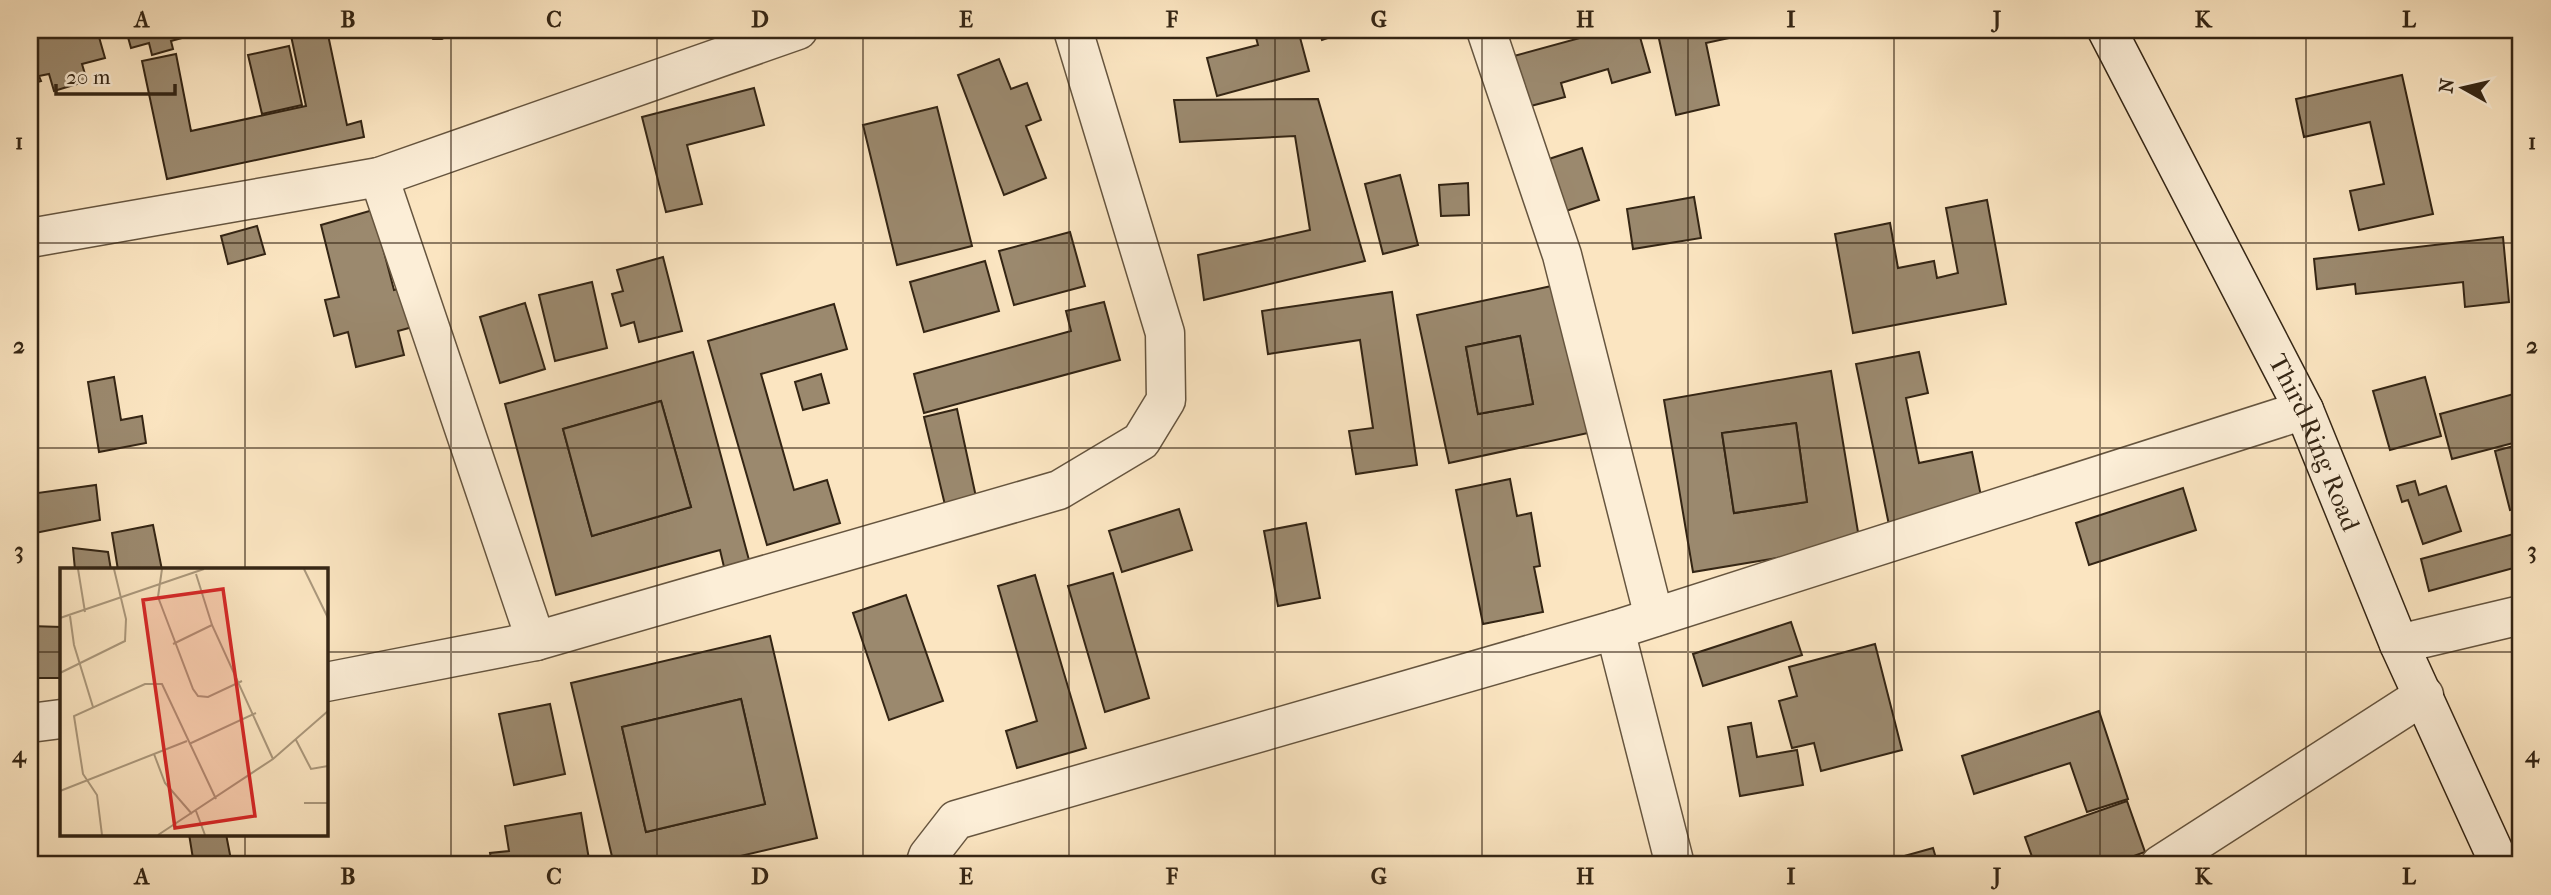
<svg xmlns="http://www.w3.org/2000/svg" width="2551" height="895" viewBox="0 0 2551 895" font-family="'IM FELL French Canon',serif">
	<rect width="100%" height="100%" fill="#fbe5c1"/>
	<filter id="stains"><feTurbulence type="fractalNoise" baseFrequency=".00286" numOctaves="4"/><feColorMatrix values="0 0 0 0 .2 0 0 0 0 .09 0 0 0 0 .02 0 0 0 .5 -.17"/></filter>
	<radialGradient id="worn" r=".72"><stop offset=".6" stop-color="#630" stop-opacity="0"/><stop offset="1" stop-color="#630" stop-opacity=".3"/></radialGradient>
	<g fill="#9b896e" stroke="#342514" stroke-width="2" fill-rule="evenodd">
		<polygon points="48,30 97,30 105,58 82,64 87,81 54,91 49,74 39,76 41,81 30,84 30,35"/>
		<polygon points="126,30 211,30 171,41 173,49 152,55 149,43 131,48"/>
		<polygon points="297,30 327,30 347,125 361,121 364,137 167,179 142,61 176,54 191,131 306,106 290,31"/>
		<polygon points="424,30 452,30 450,34 442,39 433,39"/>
		<polygon points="1254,30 1298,30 1309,71 1217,96 1207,58 1258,45"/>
		<polygon points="1319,30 1351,30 1322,40"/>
		<polygon points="1504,30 1534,30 1506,38"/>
		<polygon points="1609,30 1638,30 1650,72 1612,83 1608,69 1561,83 1565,97 1527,107 1514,56"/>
		<polygon points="1657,30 1751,30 1752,33 1706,43 1719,105 1676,115"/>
		<polygon points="289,46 302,105 262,114 248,55"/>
		<polygon points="999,59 1011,89 1027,83 1041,120 1026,126 1046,178 1004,195 958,75"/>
		<polygon points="2402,75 2433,214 2359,230 2350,191 2384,184 2370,122 2304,137 2296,99"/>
		<polygon points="754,88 764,125 687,145 702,204 666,212 642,117"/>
		<polygon points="1318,99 1365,261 1204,300 1198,255 1310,230 1295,136 1180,142 1174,100"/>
		<polygon points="937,107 972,246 897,265 863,125"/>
		<polygon points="1582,148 1599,200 1557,214 1540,162"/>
		<polygon points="30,160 34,197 30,197"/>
		<polygon points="1400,175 1418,245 1383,254 1365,184"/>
		<polygon points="1468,183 1469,215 1441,216 1439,185"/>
		<polygon points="1694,197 1701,238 1633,249 1627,209"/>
		<polygon points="1987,200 2006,304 1853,333 1835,234 1890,223 1898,268 1934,261 1937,278 1958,273 1946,208"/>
		<polygon points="373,210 394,290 409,286 420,325 398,331 404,355 356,367 348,332 334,336 325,300 339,297 321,225"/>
		<polygon points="257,226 265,254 228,264 221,236"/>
		<polygon points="1070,232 1085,286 1014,305 999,251"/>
		<polygon points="2503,237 2509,302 2465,307 2463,282 2356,294 2355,284 2317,289 2314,259"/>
		<polygon points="663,257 682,331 639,342 634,322 621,326 612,294 623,291 617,270"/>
		<polygon points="985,261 999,311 924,332 910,282"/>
		<polygon points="592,282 607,348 555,361 539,295"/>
		<path d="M 1556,285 L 1588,433 L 1449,463 L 1417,315 ZM 1520,336 L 1533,404 L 1478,414 L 1466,347 Z"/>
		<polygon points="1392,292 1417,465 1356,474 1349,431 1373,428 1360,340 1268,354 1262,311"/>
		<polygon points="1104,302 1120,360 924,413 914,374 1071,331 1066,311"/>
		<polygon points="525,303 545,369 500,383 480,317"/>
		<polygon points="834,304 847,349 761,374 794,490 827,480 840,523 767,545 708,341"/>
		<polygon points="1520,336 1533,404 1478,414 1466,347"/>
		<path d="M 693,352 L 749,560 L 724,567 L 720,550 L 556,595 L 505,404 ZM 661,401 L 691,507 L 592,536 L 563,429 Z"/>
		<polygon points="1919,352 1928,393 1906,398 1919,463 1972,452 1983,506 1889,525 1856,364"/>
		<path d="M 1831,371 L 1860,544 L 1693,572 L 1664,400 ZM 1796,423 L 1807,502 L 1734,513 L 1722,433 Z"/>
		<polygon points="821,374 829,403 803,410 795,382"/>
		<polygon points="114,377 121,420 142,416 146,443 99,452 88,382"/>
		<polygon points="2425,377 2441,436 2390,450 2373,391"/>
		<polygon points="2521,392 2521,441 2452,459 2440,414"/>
		<polygon points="661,401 691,507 592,536 563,429"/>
		<polygon points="957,409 976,497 945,505 924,417"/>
		<polygon points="1796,423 1807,502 1734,513 1722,433"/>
		<polygon points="2521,444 2521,507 2510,510 2495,451"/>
		<polygon points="1510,479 1517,516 1531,513 1540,566 1534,567 1543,612 1483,624 1456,490"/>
		<polygon points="2415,481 2419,495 2446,486 2461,531 2423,544 2408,500 2402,502 2397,486"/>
		<polygon points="96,485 100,520 30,534 30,494"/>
		<polygon points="2183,488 2196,530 2089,565 2076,523"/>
		<polygon points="1179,509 1192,550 1122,572 1109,531"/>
		<polygon points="1306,523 1320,598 1278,606 1264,531"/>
		<polygon points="153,525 162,570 118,570 112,533"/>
		<polygon points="2521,532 2521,566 2429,591 2421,559"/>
		<polygon points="73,548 108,552 111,570 75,570"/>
		<polygon points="1113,573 1149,698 1105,712 1068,586"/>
		<polygon points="1035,575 1086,748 1017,768 1006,731 1037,721 998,586"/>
		<polygon points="906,595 943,701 889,720 853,613"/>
		<polygon points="1791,622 1802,655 1703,686 1693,654"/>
		<polygon points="30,626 61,627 61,678 30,678"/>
		<path d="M 770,636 L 817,838 L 702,865 L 614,865 L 571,683 ZM 741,699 L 765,804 L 646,832 L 622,727 Z"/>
		<polygon points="1875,644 1902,750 1821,771 1814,743 1792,748 1779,701 1797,696 1789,667"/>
		<polygon points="741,699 765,804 646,832 622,727"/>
		<polygon points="550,704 565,774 514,785 499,714"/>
		<polygon points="2099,711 2128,799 2087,812 2070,763 1974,794 1962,756"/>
		<polygon points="1751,723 1757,757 1797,750 1803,785 1740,796 1728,727"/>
		<polygon points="2127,801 2145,852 2109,865 2035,865 2025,837"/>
		<polygon points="581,813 590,865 492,865 490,853 509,851 505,826"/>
		<polygon points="189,834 226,834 232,865 194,865"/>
		<polygon points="1933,848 1938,865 1872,865"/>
	</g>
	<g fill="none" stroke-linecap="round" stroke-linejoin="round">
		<g stroke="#66553f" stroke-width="41">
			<g id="street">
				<polyline points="1486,30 1562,255 1654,617"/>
				<polyline points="379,177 536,641"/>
				<polyline points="30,238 379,177 798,30"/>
				<polyline points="1615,630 1675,865"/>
				<polyline points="2399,644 2521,615"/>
				<polyline points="326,682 536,641 1059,490 1141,441 1166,400 1165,333 1073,30"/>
				<polyline points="30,723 61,719"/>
				<polyline points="925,865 928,856 956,820 1615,630 2304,410"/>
				<polyline points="2160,865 2424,695"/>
			</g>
		</g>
		<g stroke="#342514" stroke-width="41">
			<g id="secondary">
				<path id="s1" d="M 2107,30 L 2304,410 L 2399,644 L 2500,865"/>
			</g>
		</g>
		<use href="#street" stroke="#fceed7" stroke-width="38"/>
		<use href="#secondary" stroke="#fceed7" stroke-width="38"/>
	</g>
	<path fill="none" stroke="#342514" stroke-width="2" stroke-opacity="0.55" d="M 245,30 L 245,570M 451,30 L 451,865M 657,30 L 657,865M 863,30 L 863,865M 1069,30 L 1069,865M 1275,30 L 1275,865M 1482,30 L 1482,865M 1688,30 L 1688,865M 1894,30 L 1894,865M 2100,30 L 2100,865M 2306,30 L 2306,865M 30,243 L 2521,243M 30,448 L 2521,448M 30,652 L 61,652M 326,652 L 2521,652M 245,834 L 245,865"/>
	<g text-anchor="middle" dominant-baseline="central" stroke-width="5" stroke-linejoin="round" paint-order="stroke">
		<g font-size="26" fill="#342514" stroke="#fceed7">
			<text stroke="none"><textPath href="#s1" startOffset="462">Third Ring Road</textPath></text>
		</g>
	</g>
	<g transform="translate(60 568)">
		<rect width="268" height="268" fill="#fbe5c1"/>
		<path fill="none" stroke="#ab987c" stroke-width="2" d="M 18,1 L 25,44M 102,1 L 98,29 L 133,121 L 138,128 L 148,129 L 182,113M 244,1 L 268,50M 136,6 L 152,57 L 213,191M 10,48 L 14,77 L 33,139M 0,50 L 144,1M 113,76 L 152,57M 0,105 L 65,73 L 66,51 L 54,1M 236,172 L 251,201 L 268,198M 129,176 L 196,145M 94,186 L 105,215 L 132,246M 0,223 L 127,173M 244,235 L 268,235M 136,243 L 145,267M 42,267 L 37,227 L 23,206 L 14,148 L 85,116 L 102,116 L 156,231M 98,267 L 213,191 L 268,143"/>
		<path fill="#d62828" fill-opacity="0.15" stroke="#d62828" stroke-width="3.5" d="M 163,21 L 195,248 L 115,260 L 83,32 Z"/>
		<rect width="268" height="268" fill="none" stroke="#342514" stroke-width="3.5"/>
	</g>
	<rect width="2551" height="895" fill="none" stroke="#fbe5c1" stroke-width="77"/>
	<g transform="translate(2463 88) rotate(278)" stroke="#fceed7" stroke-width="5" paint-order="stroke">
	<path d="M0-5L12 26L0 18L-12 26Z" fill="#342514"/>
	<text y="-10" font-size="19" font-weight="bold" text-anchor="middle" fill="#342514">N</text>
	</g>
	<path d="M56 84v10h119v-10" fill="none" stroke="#342514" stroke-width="3.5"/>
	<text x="66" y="84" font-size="21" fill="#342514" stroke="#fceed7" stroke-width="5" paint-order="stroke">20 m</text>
	<rect x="38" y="38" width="2474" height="818" fill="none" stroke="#342514" stroke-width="2.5"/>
	<g font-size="23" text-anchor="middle" font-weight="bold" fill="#342514">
		<text x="142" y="27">A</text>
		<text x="348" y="27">B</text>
		<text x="554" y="27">C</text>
		<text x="760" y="27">D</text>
		<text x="966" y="27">E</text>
		<text x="1172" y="27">F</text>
		<text x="1379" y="27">G</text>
		<text x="1585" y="27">H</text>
		<text x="1791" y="27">I</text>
		<text x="1997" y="27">J</text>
		<text x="2203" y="27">K</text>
		<text x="2409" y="27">L</text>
		<text x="19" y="149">1</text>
		<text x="2532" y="149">1</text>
		<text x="19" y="353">2</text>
		<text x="2532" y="353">2</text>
		<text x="19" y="558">3</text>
		<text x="2532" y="558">3</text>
		<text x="19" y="762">4</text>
		<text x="2532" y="762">4</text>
		<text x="142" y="884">A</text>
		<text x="348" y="884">B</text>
		<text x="554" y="884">C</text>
		<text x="760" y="884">D</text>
		<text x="966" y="884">E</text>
		<text x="1172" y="884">F</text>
		<text x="1379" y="884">G</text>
		<text x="1585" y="884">H</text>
		<text x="1791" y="884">I</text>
		<text x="1997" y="884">J</text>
		<text x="2203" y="884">K</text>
		<text x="2409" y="884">L</text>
	</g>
	<rect width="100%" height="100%" filter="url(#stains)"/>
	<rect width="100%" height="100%" fill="url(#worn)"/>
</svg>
